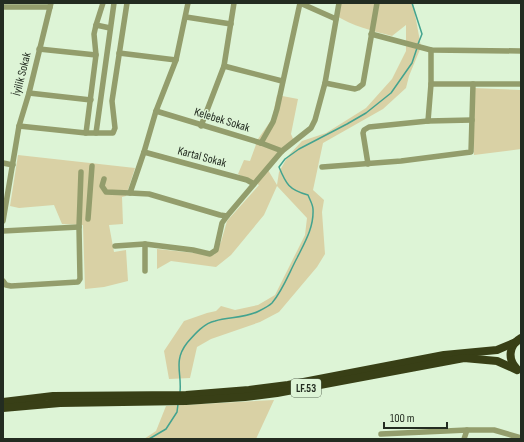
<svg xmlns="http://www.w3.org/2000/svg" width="524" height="442" viewBox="0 0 524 442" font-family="'Sofia Sans Condensed',sans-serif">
	<rect width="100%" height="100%" fill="#ddf4d6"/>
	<g fill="#d9d1a5">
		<path d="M 337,3 L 413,3 L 421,47 L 409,76 L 406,88 L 383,109 L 323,143 L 313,190 L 324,200 L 322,212 L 325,254 L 317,267 L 279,312 L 260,322 L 211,339 L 197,347 L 190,378 L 169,379 L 164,351 L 184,321 L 207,313 L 216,311 L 221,306 L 235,310 L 258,305 L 275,295 L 305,235 L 307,218 L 277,186 L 264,215 L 231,255 L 216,267 L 171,261 L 157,269 L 157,249 L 214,255 L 221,242 L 227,221 L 259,185 L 238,174 L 244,160 L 250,161 L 258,139 L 272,119 L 277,95 L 298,99 L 291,134 L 294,141 L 268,170 L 277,185 L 279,172 L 288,156 L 302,141 L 326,133 L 366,108 L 392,79 L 406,51 L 406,25 L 392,36 C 373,31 352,26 335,15 Z"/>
		<polygon points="473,88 521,90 521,149 474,155"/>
		<polygon points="18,155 135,168 126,196 122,197 123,224 109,225 114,252 126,250 128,281 104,287 85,289 83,225 62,224 54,205 19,208 10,206"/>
		<polygon points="274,400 256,439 144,439 156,431 166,406"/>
	</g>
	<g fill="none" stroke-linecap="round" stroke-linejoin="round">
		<g stroke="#43a38f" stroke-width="1.5">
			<polyline points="412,3 422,34 418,44"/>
			<path d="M 180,392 C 182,373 173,361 187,343 C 194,335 204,323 215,321 C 229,317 246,318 259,311 C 263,309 269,306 272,303 C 283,290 289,273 297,258 C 305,242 314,227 313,209 C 313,205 310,200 308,195 C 289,190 286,184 279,167 L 285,159 L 299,149 L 347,124 L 366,113 L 391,93 L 412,63 L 417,48"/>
			<polyline points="149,439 166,429 177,412 178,404"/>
		</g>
		<g stroke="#939d6c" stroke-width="5.5">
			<polyline points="188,3 176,60 156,111 144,152 130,193 149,194 220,215 227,216 282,151 311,128 315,120 325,83 339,3"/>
			<polyline points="300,3 336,19"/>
			<polyline points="3,7 50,7"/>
			<polyline points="186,17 231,24"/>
			<polyline points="96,25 103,3"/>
			<polyline points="371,34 431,50 521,51"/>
			<polyline points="39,49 96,55"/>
			<polyline points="119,53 176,60"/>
			<polyline points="224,66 282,81"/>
			<polyline points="325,83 355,89 358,88 363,84 377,3"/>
			<polyline points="431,84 521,84"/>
			<polyline points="29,93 91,100"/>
			<polyline points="156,111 261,143 282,151"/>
			<polyline points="428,121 431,84 431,50"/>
			<polyline points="19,126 86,133 113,133 115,128 112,101 127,3"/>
			<polyline points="201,126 224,66 234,3"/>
			<polyline points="86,133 96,55 94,34 96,25 110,28"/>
			<polyline points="96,133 114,3"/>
			<polyline points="261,143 273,122 277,109 300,3"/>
			<polyline points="144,152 247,180 254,184"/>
			<polyline points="3,163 13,165"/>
			<polyline points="368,164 363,133 364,130 369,127 428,121 472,120"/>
			<polyline points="322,167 401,161 471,152 473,84"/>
			<polyline points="104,179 102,186 106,192 130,193"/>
			<polyline points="88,219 92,166"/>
			<polyline points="3,221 19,126 29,93 51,3"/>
			<polyline points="3,231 79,227"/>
			<polyline points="145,244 145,271"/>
			<polyline points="115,246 145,244 193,250 210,254 216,250 222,223 227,216"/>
			<polyline points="3,281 6,285 11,286 78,282 80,279 79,227 81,172"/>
			<polyline points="381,434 467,430 494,430 521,438"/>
			<polyline points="464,439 467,430"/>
		</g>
		<g stroke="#383f16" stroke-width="8">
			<path d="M 517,369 C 507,359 509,345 521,338"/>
			<polyline points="3,402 53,396 186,395 249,390 288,385 444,355 497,350 516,342"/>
			<polyline points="3,408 60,403 186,401 245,397 277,393 464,358 497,361 517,370"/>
		</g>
	</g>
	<g text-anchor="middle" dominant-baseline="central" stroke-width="3" stroke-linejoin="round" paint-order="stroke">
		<rect fill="#ddf4d6" stroke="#5b6857" stroke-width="1" x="291" y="379" width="30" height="18" rx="3"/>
		<g font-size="11" font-weight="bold" fill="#232c21">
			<text x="306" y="388">LF.53</text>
		</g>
		<g font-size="12" fill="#232c21" stroke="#ddf4d6">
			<text transform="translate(22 74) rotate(-76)">İyilik Sokak</text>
			<text transform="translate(222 120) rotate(17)">Kelebek Sokak</text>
			<text transform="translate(202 157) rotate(15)">Kartal Sokak</text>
		</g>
	</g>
	<rect width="524" height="442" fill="none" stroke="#232c21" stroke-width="8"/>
	<path d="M384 422v6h63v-6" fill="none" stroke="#232c21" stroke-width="2"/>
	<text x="390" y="422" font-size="12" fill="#232c21" stroke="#ddf4d6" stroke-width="3" paint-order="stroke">100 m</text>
</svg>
